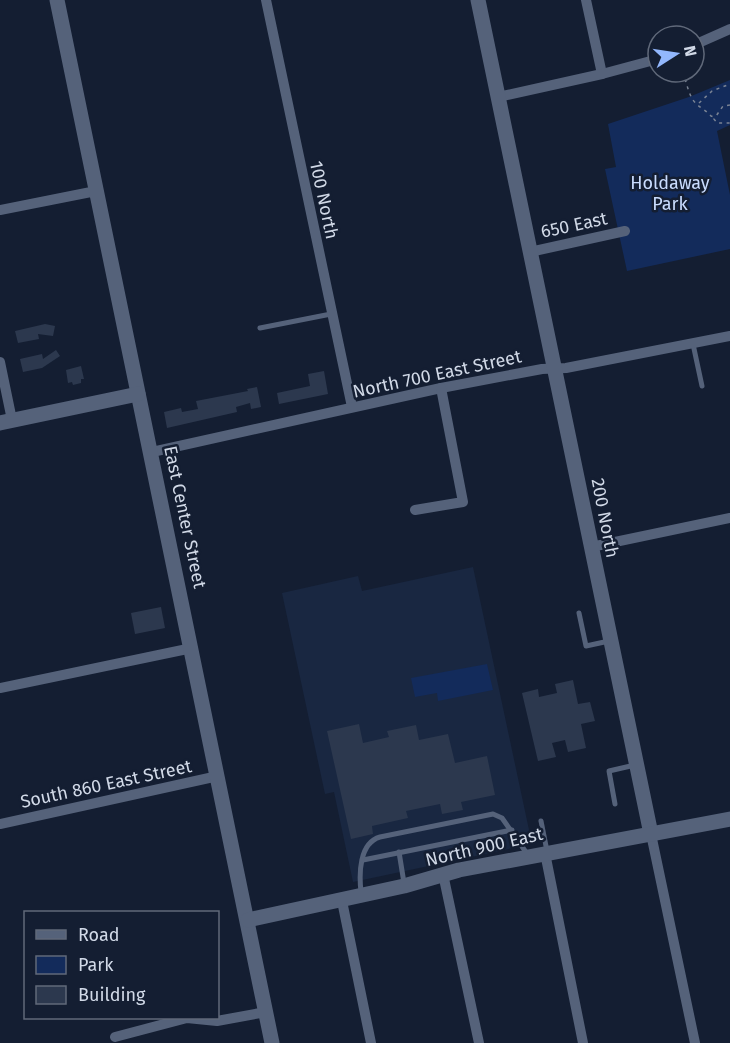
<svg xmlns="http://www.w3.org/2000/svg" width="730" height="1043" font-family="'Fira Sans',sans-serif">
<rect width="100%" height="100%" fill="#141e32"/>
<!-- built -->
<path fill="#192741" d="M473,567L532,844L353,882L334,792L325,794L282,593L358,576L362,591Z"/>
<!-- green -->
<g fill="#132b5b">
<path d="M730,80V125L717,131L730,195V249L627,271L605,169L616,167L608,124L689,97Z"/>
<path d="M487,664L493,690L438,701L437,693L415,697L411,678Z"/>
</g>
<!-- building -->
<g fill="#2c384e">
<path d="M45,324L55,326L53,336L38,334L39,339L18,343L15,331Z"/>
<path d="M56,350L60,356L42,368L23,372L20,359L42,354L43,359Z"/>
<path d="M81,366L84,379H81V383L73,385L72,382L68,383L66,370Z"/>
<path d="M324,371L328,394L279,404L277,393L310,386L308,374Z"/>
<path d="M257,387L261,407L251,409L250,403L236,407L237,412L167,428L164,412L181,408L182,412L198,409L196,401L248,391L247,389Z"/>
<path d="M161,607L165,628L135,634L131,613Z"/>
<path d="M573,680L578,704L590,702L595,721L581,724L586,748L568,752L565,740L552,743L556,757L538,761L522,693L538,689L539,697L557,693L555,684Z"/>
<path d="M359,724L363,743L389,737L387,731L416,725L419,740L448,734L455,763L487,756L495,795L461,802L463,810L442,814L440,804L406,811L408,818L372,826L373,834L351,839L327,731Z"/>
</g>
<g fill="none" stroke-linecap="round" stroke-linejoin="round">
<!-- path -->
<g stroke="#7a8394" stroke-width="1.5" stroke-dasharray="3 4.5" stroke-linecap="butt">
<path d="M683,72C686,81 688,92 693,100C698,107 706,110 711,116L714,117"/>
<path d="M699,103L712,91L730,84"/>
<path d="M730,105L723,106L714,119L717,123H730"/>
</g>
<!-- lane -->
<g stroke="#55627a" stroke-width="5">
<path d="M260,328L331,314"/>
<path d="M693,344L702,386"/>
<path d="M579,613L586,646L609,641"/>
<path d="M615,804L609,771L635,765"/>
<path d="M541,821L547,851"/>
<path d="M399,852L404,883"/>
<path d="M363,860L512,830"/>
<path d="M361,892C359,874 359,843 380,837L493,814L502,818L528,855"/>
</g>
<!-- street -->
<g stroke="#55627a" stroke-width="10">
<path d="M266,0L352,407"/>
<path d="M586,0L602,74"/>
<path d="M694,45L730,29"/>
<path d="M498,97L602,74L658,59"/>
<path d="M0,210L96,191"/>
<path d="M530,252L625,231"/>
<path d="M0,362L12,420"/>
<path d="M152,452L441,388L542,369L566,368L730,336"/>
<path d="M415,510L463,502L441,388"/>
<path d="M591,547L730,518"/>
<path d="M0,688L192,648"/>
<path d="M0,824L218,776"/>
<path d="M651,834L695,1043"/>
<path d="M545,853L583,1043"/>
<path d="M443,874L479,1043"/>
<path d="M342,901L371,1043"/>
<path d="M115,1037L187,1018L217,1021L266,1012"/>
</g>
<!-- secondary -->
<g stroke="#55627a" stroke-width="15">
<path d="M57,0L272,1043"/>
<path d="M478,0L651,834"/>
<path d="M0,423L138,394"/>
<path d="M248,920L404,886L459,870L730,819"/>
</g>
</g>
<g text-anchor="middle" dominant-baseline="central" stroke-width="5" stroke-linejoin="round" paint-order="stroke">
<!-- park labels -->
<g font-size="18" fill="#c9dcfe" stroke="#141e32">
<text x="670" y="183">Holdaway<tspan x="670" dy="21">Park</tspan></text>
</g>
<!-- street labels -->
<g font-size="18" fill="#d1d9e7" stroke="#141e32">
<text transform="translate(324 200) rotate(78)">100 North</text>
<text transform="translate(574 225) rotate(-12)">650 East</text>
<text transform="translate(437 374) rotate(-12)">North 700 East Street</text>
<text transform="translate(185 517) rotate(78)">East Center Street</text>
<text transform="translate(605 518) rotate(79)">200 North</text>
<text transform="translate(106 784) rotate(-12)">South 860 East Street</text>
<text transform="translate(484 847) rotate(-13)">North 900 East</text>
</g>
</g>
<!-- legend -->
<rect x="24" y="911" width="195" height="108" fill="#141e32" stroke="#60697a" stroke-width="1.5"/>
<rect x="36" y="930" width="30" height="9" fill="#55627a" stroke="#60697a" stroke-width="1.5"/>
<text x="78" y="941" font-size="18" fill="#d1d9e7">Road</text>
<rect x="36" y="956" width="30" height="18" fill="#132b5b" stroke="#60697a" stroke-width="1.5"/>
<text x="78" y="971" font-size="18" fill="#d1d9e7">Park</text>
<rect x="36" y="986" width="30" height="18" fill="#2c384e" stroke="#60697a" stroke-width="1.5"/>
<text x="78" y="1001" font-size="18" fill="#d1d9e7">Building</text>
<!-- north arrow -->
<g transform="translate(676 54) rotate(78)"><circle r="28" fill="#141e32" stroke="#60697a" stroke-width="1.5"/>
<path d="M0-4.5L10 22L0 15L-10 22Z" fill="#92b7fd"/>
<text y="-9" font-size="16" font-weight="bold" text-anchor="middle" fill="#d1d9e7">N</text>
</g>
</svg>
